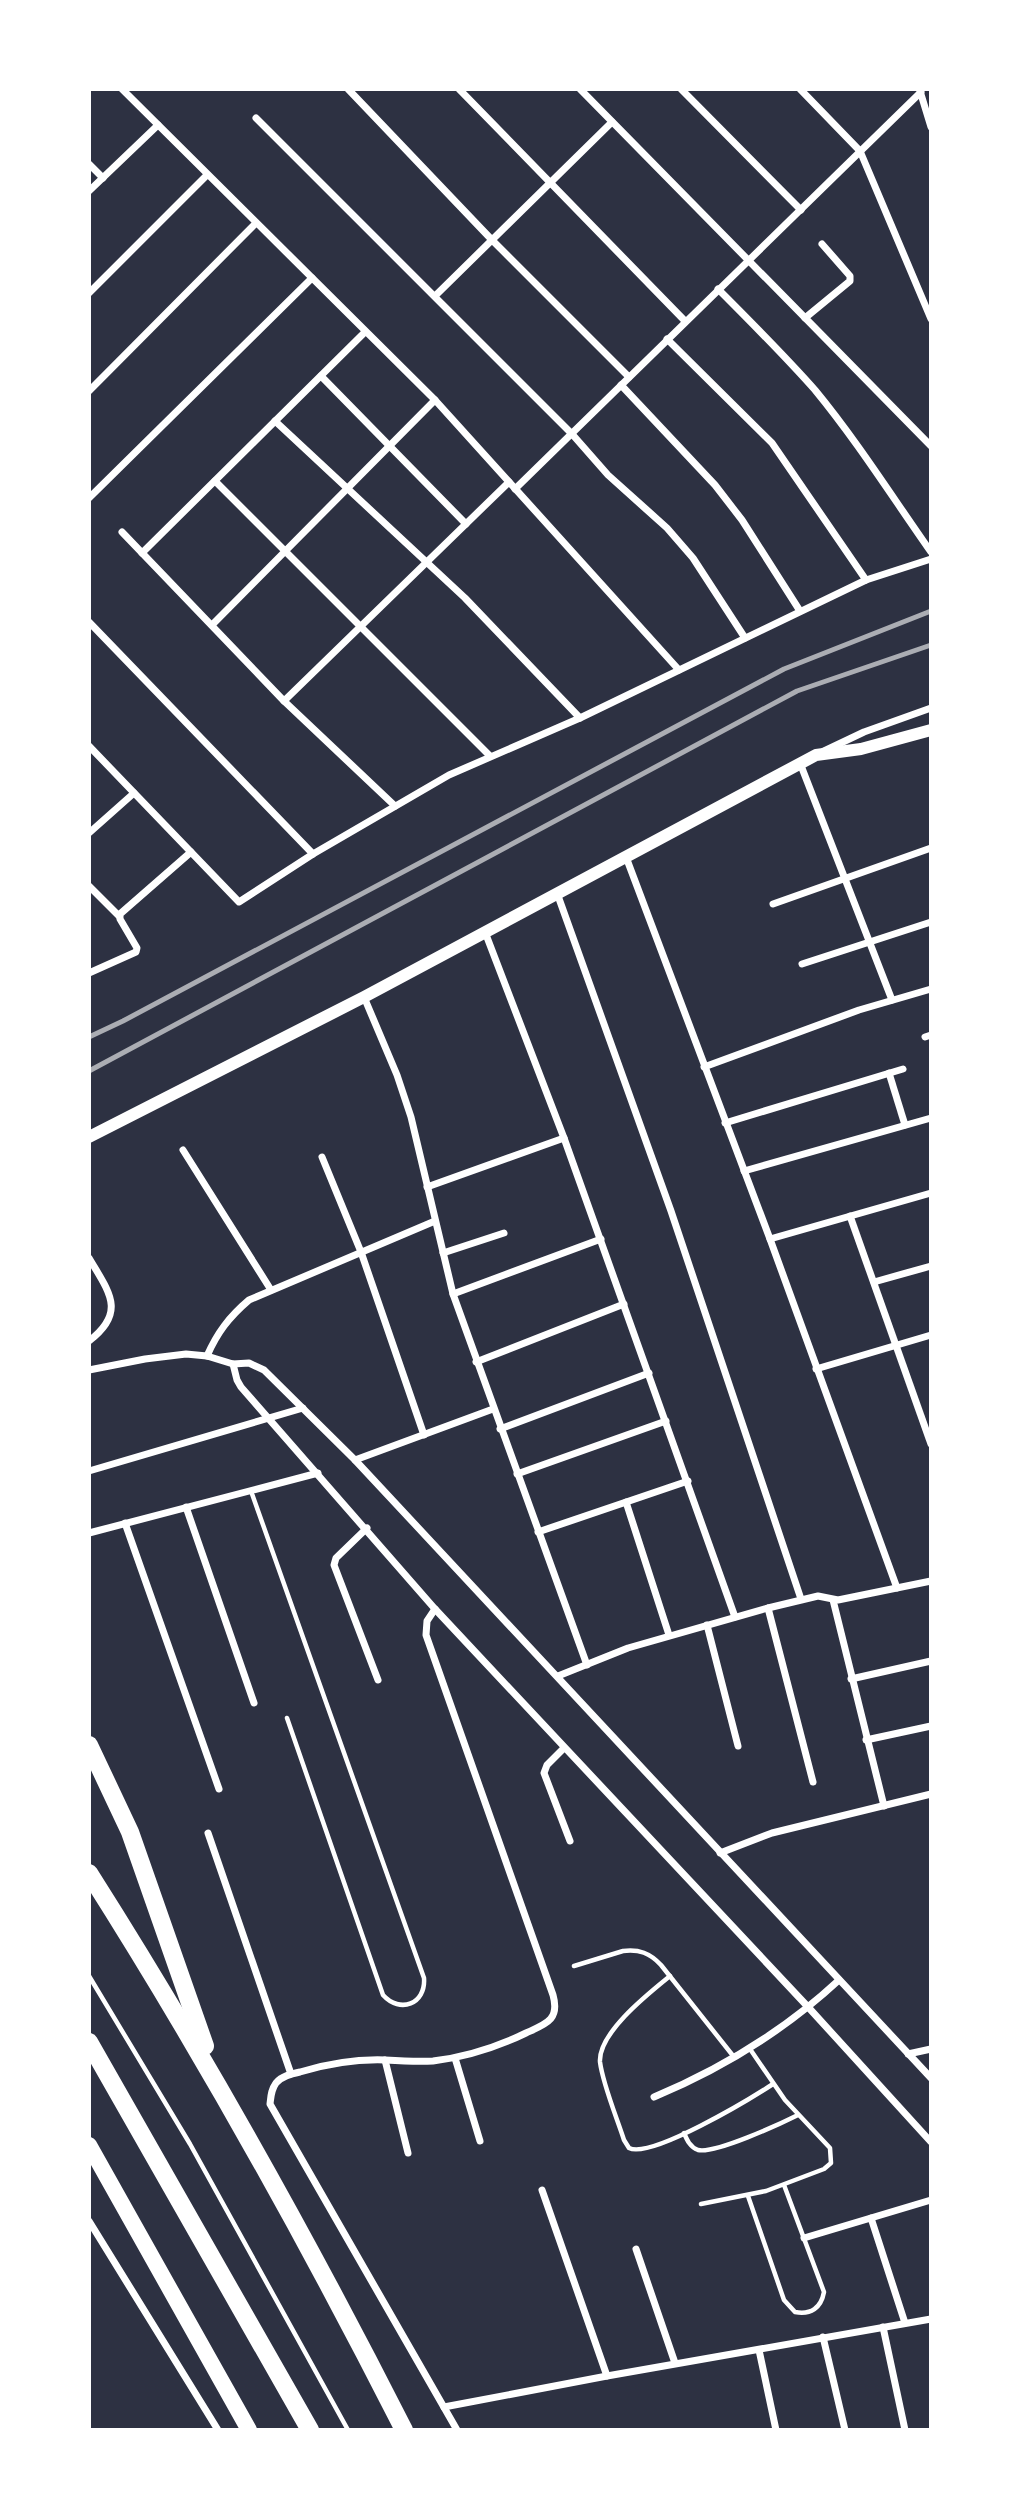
<svg xmlns="http://www.w3.org/2000/svg" width="1020" height="2519" font-family="Barlow,sans-serif">
<rect width="100%" height="100%" fill="#2d3142"/>
<g fill="none" stroke-linecap="round" stroke-linejoin="round">
<!-- service -->
<g stroke="#fff" stroke-width="4.5">
<path d="M251,1491L424,1978C426,2004 400,2014 383,1995L287,1718"/>
<path d="M574,1966L623,1951C639,1949 650,1953 661,1965L734,2057"/>
<path d="M89,1976L190,2144L348,2430"/>
<path d="M670,1976C649,1993 598,2033 600,2062C603,2085 617,2118 624,2140L629,2148C651,2159 750,2099 773,2084"/>
<path d="M684,2133C687,2140 690,2147 698,2150C715,2154 780,2124 798,2115"/>
<path d="M748,2196L784,2300L795,2312C811,2315 821,2308 824,2292L784,2185"/>
<path d="M701,2204L766,2191L824,2169L831,2163L830,2148L785,2100L750,2049"/>
</g>
<!-- minor -->
<g stroke="#fff" stroke-width="7">
<path d="M122,89L435,400L679,670"/>
<path d="M348,89L492,240L629,377"/>
<path d="M459,89L685,321"/>
<path d="M580,89L931,446"/>
<path d="M681,89L801,210"/>
<path d="M800,89L860,151L931,319"/>
<path d="M920,91L931,127"/>
<path d="M256,118L572,434L608,475L667,528L693,558L745,638"/>
<path d="M89,164L103,178"/>
<path d="M89,191L158,125"/>
<path d="M718,289C751,322 784,355 815,390C857,441 893,498 931,552"/>
<path d="M89,293L207,175"/>
<path d="M435,296L612,122"/>
<path d="M805,318L850,281V276L822,244"/>
<path d="M667,339L772,443L866,580"/>
<path d="M321,376L466,524"/>
<path d="M621,385L715,485L742,520L800,611"/>
<path d="M89,391L256,223"/>
<path d="M275,421L465,598L580,718"/>
<path d="M215,481L490,756"/>
<path d="M515,489L921,92"/>
<path d="M89,498L312,278"/>
<path d="M122,532L284,701L395,806"/>
<path d="M142,553L365,332"/>
<path d="M89,622L313,854"/>
<path d="M212,625L435,400"/>
<path d="M284,701L509,482"/>
<path d="M89,746L239,902L313,854L449,775L580,718L866,580L931,559"/>
<path d="M824,751L864,732L931,708"/>
<path d="M800,763L892,1000"/>
<path d="M89,833L134,793"/>
<path d="M626,857L770,1239L897,1588"/>
<path d="M89,886L119,916"/>
<path d="M557,893L671,1211L801,1599"/>
<path d="M773,904L931,848"/>
<path d="M485,932L564,1138L735,1617"/>
<path d="M802,964L931,922"/>
<path d="M89,973L136,952L137,948L120,919V914L191,852"/>
<path d="M364,997L397,1075L411,1117L453,1294L587,1665"/>
<path d="M925,1037L931,1035"/>
<path d="M704,1067L859,1010L931,989"/>
<path d="M889,1073L905,1125"/>
<path d="M725,1123L903,1069"/>
<path d="M183,1150L271,1290"/>
<path d="M322,1157L361,1252L424,1435"/>
<path d="M744,1171L931,1118"/>
<path d="M427,1187L564,1138"/>
<path d="M850,1216L931,1444"/>
<path d="M770,1239L931,1193"/>
<path d="M443,1253L504,1233"/>
<path d="M89,1258C109,1292 127,1312 89,1341"/>
<path d="M874,1282L931,1266"/>
<path d="M453,1294L601,1239"/>
<path d="M207,1356C217,1333 229,1317 249,1300L435,1221"/>
<path d="M476,1362L624,1304"/>
<path d="M233,1364L237,1380L241,1387L435,1609L809,2008L931,2142"/>
<path d="M816,1369L931,1335"/>
<path d="M89,1370L145,1359L186,1354L207,1356L233,1364L249,1363L264,1370L355,1460L931,2078"/>
<path d="M500,1429L649,1373"/>
<path d="M355,1460L493,1409"/>
<path d="M89,1471L303,1408"/>
<path d="M517,1474L666,1421"/>
<path d="M626,1502L669,1635"/>
<path d="M186,1507L254,1703"/>
<path d="M125,1523L219,1789"/>
<path d="M367,1528L336,1558L334,1565L378,1680"/>
<path d="M538,1532L688,1481"/>
<path d="M89,1533L318,1473"/>
<path d="M833,1600L884,1806"/>
<path d="M768,1608L813,1782"/>
<path d="M435,1609L427,1621L426,1635L553,1995C560,2020 546,2024 526,2033C497,2047 466,2057 433,2061C417,2062 401,2061 385,2060C356,2059 327,2064 300,2072C291,2074 282,2076 276,2083C271,2090 271,2096 270,2104L457,2430"/>
<path d="M707,1625L738,1746"/>
<path d="M558,1676L628,1648L768,1608L818,1596L838,1600L931,1581"/>
<path d="M851,1679L931,1661"/>
<path d="M866,1740L931,1726"/>
<path d="M564,1748L547,1765L544,1773L570,1841"/>
<path d="M208,1833L291,2074"/>
<path d="M720,1853L772,1833L931,1794"/>
<path d="M908,2054L931,2049"/>
<path d="M455,2058L480,2141"/>
<path d="M385,2060L408,2153"/>
<path d="M654,2097C723,2068 784,2031 839,1980"/>
<path d="M542,2190L607,2376"/>
<path d="M871,2218L905,2323"/>
<path d="M89,2221L218,2430"/>
<path d="M804,2238L931,2200"/>
<path d="M636,2249L675,2363"/>
<path d="M883,2327L905,2430"/>
<path d="M823,2337L845,2430"/>
<path d="M759,2350L776,2430"/>
<path d="M444,2407L607,2376L931,2319"/>
</g>
<!-- secondary -->
<path stroke="#fff" stroke-width="12" d="M89,1137L364,997L816,755L861,749L931,730"/>
<!-- trunk -->
<path stroke="#fff" stroke-width="16" d="M89,2145L249,2430"/>
<!-- motorway -->
<g stroke="#fff" stroke-width="18">
<path d="M89,1745L130,1832L205,2046"/>
<path d="M89,1873C204,2054 307,2239 404,2430"/>
<path d="M89,2042L310,2430"/>
</g>
<!-- rail -->
<g stroke="#abadb3" stroke-width="5">
<path d="M89,1037L123,1021L784,669L931,611"/>
<path d="M89,1071L797,691L931,645"/>
</g>
</g>
<!-- border -->
<rect width="1020" height="2519" fill="none" stroke="#ffffff" stroke-width="182"/>
</svg>
